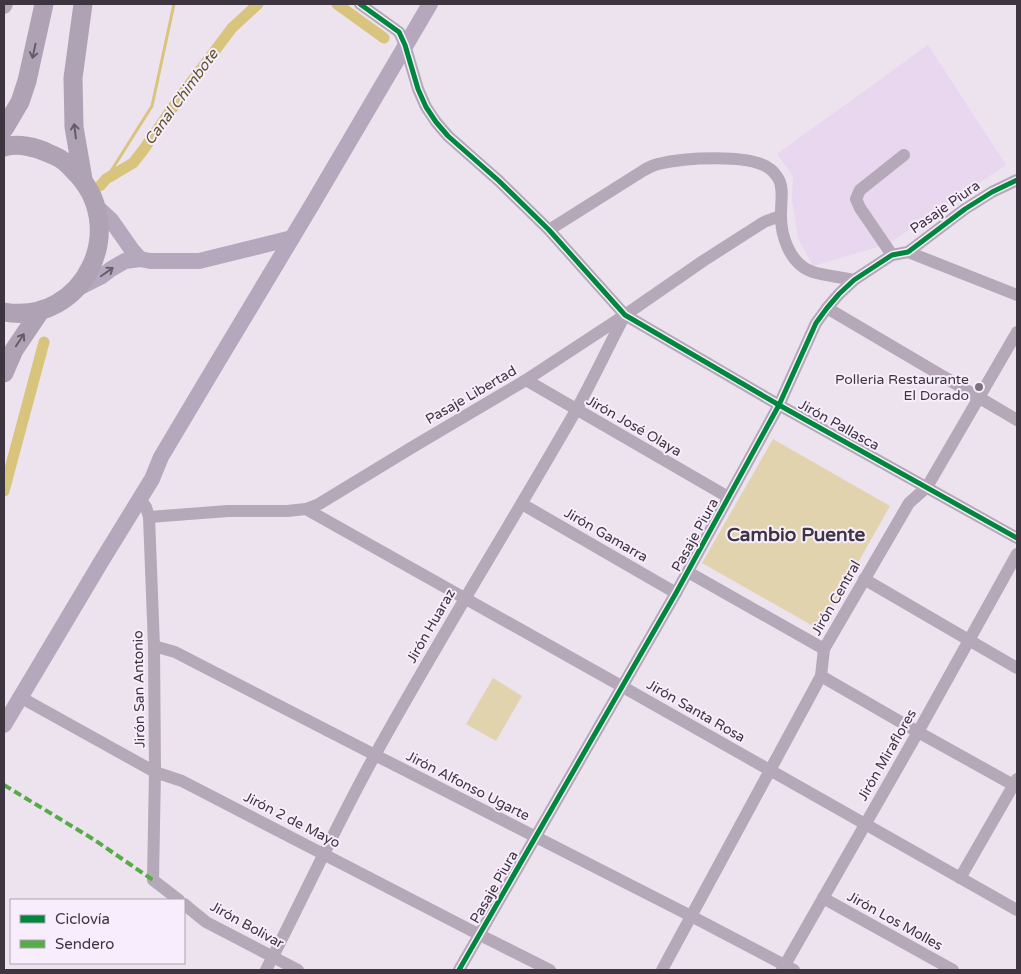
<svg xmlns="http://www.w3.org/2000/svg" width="1021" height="974" font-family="'Varela Round',sans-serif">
<rect width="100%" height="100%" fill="#ece3ef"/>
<!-- built -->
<path fill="#e8d7ee" d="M928,45L1006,165L888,244L813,266L798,238L792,200L793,176L777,154Z"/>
<!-- green -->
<g fill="#e2d3af">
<path d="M773,439L890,506L820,630L702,563Z"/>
<path d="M493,678L522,696L496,741L466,724Z"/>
</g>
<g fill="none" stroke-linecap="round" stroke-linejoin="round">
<!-- stream -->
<path stroke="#d8c47c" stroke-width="3" d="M106,179L152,106L174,4"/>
<!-- canal -->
<g stroke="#d8c47c" stroke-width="11">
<path d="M337,4L384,38"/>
<path d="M100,186L106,179L133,163L144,149L180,97L232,28L258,4"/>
<path d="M4,491L44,342"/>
</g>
<!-- minor -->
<g stroke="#b5a8b8" stroke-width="12">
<path d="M360,4L399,32L405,45L418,89L426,107L436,122L448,136L499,181L549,230L625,315L779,405L1017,538"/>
<path d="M549,230L641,172C646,169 652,165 658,164C682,158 751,153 770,169C773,171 776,175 778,178C784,187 781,201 781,212C780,234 789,264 813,272C826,276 841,277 854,280"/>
<path d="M908,252L1017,295"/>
<path d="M892,255L860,208L856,199L860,190L904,155"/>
<path d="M827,308L1017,420"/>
<path d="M526,380L728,497"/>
<path d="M140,499L146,507L149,517L154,646L155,772L153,880L179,900"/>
<path d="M522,504L676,593"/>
<path d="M306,509L623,687L1017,910"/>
<path d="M149,517L228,511H287L306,509L319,504L416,445L526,380L625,315L703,261L764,222L780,216"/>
<path d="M688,572L824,649"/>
<path d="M864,579L1017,668"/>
<path d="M154,646L175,652L375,755L691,916L794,970"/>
<path d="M821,676L918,732L1017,787"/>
<path d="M20,697L155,772L182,781L480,935L550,970"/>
<path d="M960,878L1017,779"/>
<path d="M823,898L953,970"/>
<path d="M184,904L206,922L298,970"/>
<path d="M266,970C303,899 336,825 375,755C439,639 509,527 575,412C593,380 608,347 625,315"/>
<path d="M459,970L676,593L779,405L816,323L827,308L839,294L854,280L892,255L908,252L965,209L992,192L1017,180"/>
<path d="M662,970L821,676L824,649L909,503L927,487L1017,332"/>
<path d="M782,970L918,732L1017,554"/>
</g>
<!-- major -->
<g stroke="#b6a8bc" stroke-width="16">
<path d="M4,6L5,4"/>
<path d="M96,206L111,220L132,250L140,259"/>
<path d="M76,289L102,276L111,269L125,261L140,259L150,261H199L292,238"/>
<path d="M4,725L101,562L152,479L161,457L217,363L313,203L430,4"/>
</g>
<!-- highway -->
<g stroke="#b0a2b5" stroke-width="19">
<path d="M4,129L20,102L27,81L44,4"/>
<path d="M4,147C18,143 36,147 48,153C53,155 58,157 62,160C66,162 70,167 73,170C132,226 84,326 4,312"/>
<path d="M83,179L74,127L73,78L83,4"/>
<path d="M4,373L14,350L41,310"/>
</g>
<!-- quiet -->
<path stroke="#55ac46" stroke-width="4" stroke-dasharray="8 4" stroke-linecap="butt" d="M4,785L93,839L153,880"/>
<!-- cycleway casing -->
<g stroke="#f8edfc" stroke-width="8">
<g id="cycleway">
<path d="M360,4L399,32L405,45L418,89L426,107L436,122L448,136L499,181L549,230L625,315L779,405L1017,538"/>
<path d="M459,970L676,593L779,405L816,323L827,308L839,294L854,280L892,255L908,252L965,209L992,192L1017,180"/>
</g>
</g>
<!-- cycleway -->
<use href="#cycleway" stroke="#00873e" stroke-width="5"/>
</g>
<!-- one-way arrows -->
<defs><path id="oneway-shaft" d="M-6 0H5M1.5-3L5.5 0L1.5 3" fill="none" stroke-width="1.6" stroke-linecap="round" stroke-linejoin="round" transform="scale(1.25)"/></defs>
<g stroke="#655c69">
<use href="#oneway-shaft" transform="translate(34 51) rotate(102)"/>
<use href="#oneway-shaft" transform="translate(75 131) rotate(-97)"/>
<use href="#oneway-shaft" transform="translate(20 340) rotate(-57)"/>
</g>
<use stroke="#675e6b" href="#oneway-shaft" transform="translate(107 272) rotate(-35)"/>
<!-- markers -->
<circle fill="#7a737d" stroke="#f8edfc" stroke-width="2" cx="979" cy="387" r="5"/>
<g text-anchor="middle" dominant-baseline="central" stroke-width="4" stroke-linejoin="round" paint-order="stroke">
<!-- street labels -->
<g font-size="14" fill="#3d3640" stroke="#f8edfc">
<text transform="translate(945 207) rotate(-35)">Pasaje Piura</text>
<text transform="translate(471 395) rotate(-30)">Pasaje Libertad</text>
<text transform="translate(839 425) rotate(29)">Jirón Pallasca</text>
<text transform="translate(634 426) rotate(30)">Jirón José Olaya</text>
<text transform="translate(606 535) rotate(30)">Jirón Gamarra</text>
<text transform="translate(695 535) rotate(-61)">Pasaje Piura</text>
<text transform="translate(836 598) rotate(-60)">Jirón Central</text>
<text transform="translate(431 626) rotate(-60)">Jirón Huaraz</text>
<text transform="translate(139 689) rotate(-91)">Jirón San Antonio</text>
<text transform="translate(696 711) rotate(30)">Jirón Santa Rosa</text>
<text transform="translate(887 755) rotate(-60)">Jirón Miraflores</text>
<text transform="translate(468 786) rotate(27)">Jirón Alfonso Ugarte</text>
<text transform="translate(292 820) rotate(27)">Jirón 2 de Mayo</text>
<text transform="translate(494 887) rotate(-60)">Pasaje Piura</text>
<text transform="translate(895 921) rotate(29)">Jirón Los Molles</text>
<text transform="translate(247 925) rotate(29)">Jirón Bolivar</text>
</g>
<!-- poi labels -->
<g font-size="14" fill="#3d3640" stroke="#f8edfc" text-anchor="end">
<text x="969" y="379">Polleria Restaurante<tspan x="969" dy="16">El Dorado</tspan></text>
</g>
<!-- water labels -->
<g font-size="15" font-style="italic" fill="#5f5429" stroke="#f8edfc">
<text transform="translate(181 97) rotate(-54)">Canal Chimbote</text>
</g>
<!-- district labels -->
<g font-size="19" font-weight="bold" fill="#3d3640" stroke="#f8edfc">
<text x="796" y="535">Cambio Puente</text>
</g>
</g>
<!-- border -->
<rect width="1021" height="974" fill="none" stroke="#3d3640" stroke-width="10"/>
<!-- legend -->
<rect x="10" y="899" width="175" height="65" fill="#f8edfc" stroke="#ada4b1"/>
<rect x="20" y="915" width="25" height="8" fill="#00873e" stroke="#ada4b1"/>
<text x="55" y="924" font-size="15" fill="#3d3640">Ciclovía</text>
<rect x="20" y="940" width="25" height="8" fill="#55ac46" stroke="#ada4b1"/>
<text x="55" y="949" font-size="15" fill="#3d3640">Sendero</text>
</svg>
